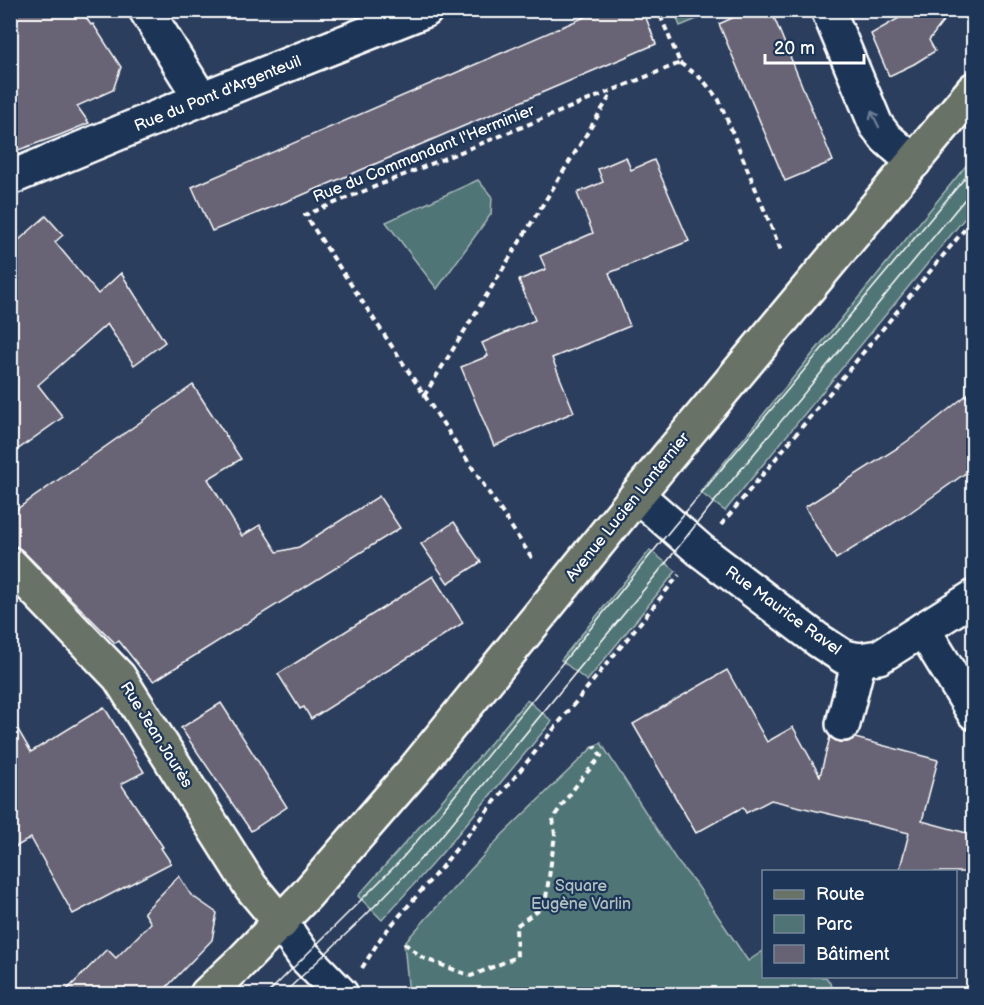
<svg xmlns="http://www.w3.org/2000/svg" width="984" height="1005" font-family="'Balsamiq Sans',sans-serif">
<rect width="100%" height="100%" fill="#2c3e5d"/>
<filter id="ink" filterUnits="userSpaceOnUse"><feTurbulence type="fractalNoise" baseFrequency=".0167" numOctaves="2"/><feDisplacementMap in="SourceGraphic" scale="12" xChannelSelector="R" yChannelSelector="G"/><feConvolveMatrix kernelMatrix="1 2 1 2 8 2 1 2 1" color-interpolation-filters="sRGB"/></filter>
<g filter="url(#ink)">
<!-- green -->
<g fill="#507476" stroke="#a8baba" stroke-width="1.5">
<path d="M674,11H716L680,26Z"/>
<path d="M973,157V208L725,511L700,492Z"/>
<path d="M478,180L492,197L491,214L437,289L386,222Z"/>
<path d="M650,550L676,571L587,681L561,660Z"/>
<path d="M527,700L552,721L442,853L382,920L358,896L428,817Z"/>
<path d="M601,743L677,861L697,885L748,961L763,951L764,976L826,977L837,994H409L404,943L503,834L594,746Z"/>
</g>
<!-- building -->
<g fill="#676374" stroke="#fff" stroke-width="1.5">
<path d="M10,10H81L91,25L93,24L121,67L113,90L77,106L89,123L60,135L10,153Z"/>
<path d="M601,10H643L656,44L300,196L212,231L192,187Z"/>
<path d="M750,10H771L833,161L785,181L719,24Z"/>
<path d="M913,10H952L929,40L935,51L914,64L889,76L871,34Z"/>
<path d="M626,157L631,170L654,160L689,241L609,273L630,326L552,358L574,412L494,446L461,367L488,356L482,343L535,320L519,280L546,269L540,256L593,233L577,193L603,182L598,169Z"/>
<path d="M46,216L63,235L55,242L98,294L121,273L165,342L134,365L107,324L38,385L63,417L10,455V248Z"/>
<path d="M193,385L241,459L208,479L242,536L260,525L277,552L299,547L379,496L400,528L154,681L142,670L119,641L115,643L23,551L10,542V514Z"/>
<path d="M974,389V467L908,514L836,559L805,507L899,447L923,430Z"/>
<path d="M454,522L481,562L448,583L421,544Z"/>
<path d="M433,576L463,623L311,719L304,707L300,709L278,674Z"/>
<path d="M727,670L767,742L793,727L820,776L830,737L839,742H848L855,738L938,760L922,821L974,835V872H899L909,833L771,800L746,813L743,807L696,833L633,724Z"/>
<path d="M221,703L287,807L251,831L181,728Z"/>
<path d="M104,707L144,772L121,784L163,847L161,848L171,863L73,914L31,838L10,850V716L31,752Z"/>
<path d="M179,876L191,895L217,913L212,940L160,994H63L107,949L116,958L151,923L144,912Z"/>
</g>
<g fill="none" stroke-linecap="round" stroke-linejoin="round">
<!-- minor casing -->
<g stroke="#fff" stroke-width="38">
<g id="minor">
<path d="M146,10L201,99"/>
<path d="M828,10L876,125L886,138L914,162"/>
<path d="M10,178L201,99L426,10"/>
<path d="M637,495L700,550L818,640L844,657L859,660L879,657L974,597"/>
<path d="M923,629L974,713"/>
<path d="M843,724L859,660"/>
<path d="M281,923L305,957L341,994"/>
</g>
</g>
<!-- major casing -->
<g stroke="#fff" stroke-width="38">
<g id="major">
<path d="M10,564L119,677L251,887L281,923"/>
<path d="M207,994L243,960L306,895L415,769L667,458L974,89"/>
</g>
</g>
<!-- path -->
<g stroke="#fff" stroke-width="4" stroke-dasharray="6 4.5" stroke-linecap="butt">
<path d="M680,63L703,80L719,100L782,253"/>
<path d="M424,396L612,93"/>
<path d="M721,525L974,218"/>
<path d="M532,558L305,215L680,63L658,10"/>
<path d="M404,943L423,958L471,976L517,957L516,926L545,905L555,835L553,818L578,783L601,756L594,746"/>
<path d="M362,968L382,936L440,869L679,575"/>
</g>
<!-- minor -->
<use href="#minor" stroke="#1d3557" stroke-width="33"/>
<!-- major -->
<use href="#major" stroke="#697266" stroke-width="33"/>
<!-- tram -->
<g stroke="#fff" stroke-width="1.5">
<path d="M267,994L398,863L434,821L673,527L974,167"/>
<path d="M283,994L364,917L434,845L669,559L705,513L974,188"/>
</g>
</g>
<!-- one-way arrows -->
<defs><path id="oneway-shaft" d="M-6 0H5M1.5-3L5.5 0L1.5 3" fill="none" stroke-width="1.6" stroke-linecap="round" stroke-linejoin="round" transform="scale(1.5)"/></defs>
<use stroke="#6c7c92" href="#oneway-shaft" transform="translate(875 119) rotate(-116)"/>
</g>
<g text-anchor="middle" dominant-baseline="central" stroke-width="4.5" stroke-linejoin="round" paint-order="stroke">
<!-- street labels -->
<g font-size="16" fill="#fff" stroke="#1d3557">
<text transform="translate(218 94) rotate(-22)">Rue du Pont d'Argenteuil</text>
<text transform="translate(424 154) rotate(-22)">Rue du Commandant l'Herminier</text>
<text transform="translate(628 507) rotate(-51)">Avenue Lucien Lanternier</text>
<text transform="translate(783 611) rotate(36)">Rue Maurice Ravel</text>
<text transform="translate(156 735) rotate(58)">Rue Jean Jaurès</text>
</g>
<!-- park labels -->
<g font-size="16" fill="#b0c0c1" stroke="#1d3557">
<text x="581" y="886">Square<tspan x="581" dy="18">Eugène Varlin</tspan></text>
</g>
</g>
<!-- margin -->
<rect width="984" height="1005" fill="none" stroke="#1d3557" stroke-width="36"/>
<rect x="18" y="18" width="948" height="969" fill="none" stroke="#fff" stroke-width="2" filter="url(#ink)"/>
<!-- legend -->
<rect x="762" y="870" width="195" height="108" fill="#1d3557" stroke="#77869a" stroke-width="1.5"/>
<rect x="774" y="890" width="30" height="9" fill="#697266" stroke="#77869a" stroke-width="1.5"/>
<text x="816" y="900" font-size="18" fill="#ffffff">Route</text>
<rect x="774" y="915" width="30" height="18" fill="#507476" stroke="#77869a" stroke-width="1.5"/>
<text x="816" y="930" font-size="18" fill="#ffffff">Parc</text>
<rect x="774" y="945" width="30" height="18" fill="#676374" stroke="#77869a" stroke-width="1.5"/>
<text x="816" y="960" font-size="18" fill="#ffffff">Bâtiment</text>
<!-- scale -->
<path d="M765 54v9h99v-9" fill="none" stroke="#ffffff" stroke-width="3"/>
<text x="774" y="54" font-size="18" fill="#ffffff" stroke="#1d3557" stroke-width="4.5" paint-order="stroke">20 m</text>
</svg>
